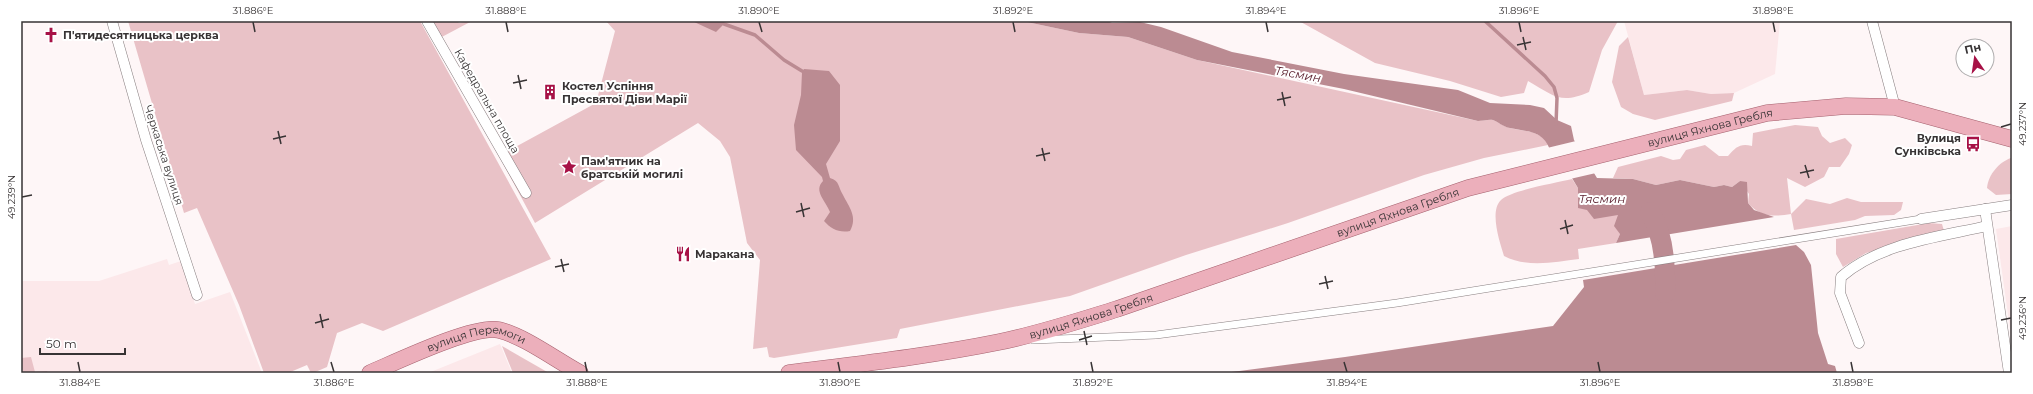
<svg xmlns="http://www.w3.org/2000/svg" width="2033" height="394" font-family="Montserrat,sans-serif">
<rect width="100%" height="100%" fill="#fef6f7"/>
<!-- built -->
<g fill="#fce8ea">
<path d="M1624,21H1780L1775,74L1734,93L1711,94L1687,90L1644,95Z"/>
<path d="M2012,226V343L1996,229Z"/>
<path d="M167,259L169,265L181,261L195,304L230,292L262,373H26L21,361V281H99Z"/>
<path d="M500,344L512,373H428Z"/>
</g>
<!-- green -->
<g fill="#e9c2c7">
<path d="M128,21H420L551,259L383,331L362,323L337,333L327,367L313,373H311L307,365L288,373H264L239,305L197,208L184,213Z"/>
<path d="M427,21H457L459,23L472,21L438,39Z"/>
<path d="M606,21H1022L1079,33L1128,37L1197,60L1478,121C1482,121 1489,119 1493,120C1499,122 1504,127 1510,128C1522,131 1544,131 1548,145L1484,158L1424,175L1288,223L1186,255L1070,296L900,329L897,338L774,358L769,357L767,347L753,349L760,260L747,243L730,157L720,141L698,123L535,223L499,156L596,103L615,31Z"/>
<path d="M1299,21H1618L1602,50L1589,92C1560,105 1553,95 1528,81L1524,93L1501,97L1450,81L1375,63Z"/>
<path d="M1628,37L1644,95L1687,90L1711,94L1734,93L1732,101L1655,120L1633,114L1621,107L1612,82L1619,46Z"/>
<path d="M1795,125L1818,127L1822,136L1830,143L1845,138L1852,145L1849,154L1840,167H1829L1824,177L1805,187L1787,178L1791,214L1806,199L1830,204L1847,198L1861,202H1903L1901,210L1894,215L1865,216L1855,220L1794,230L1791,214C1774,217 1760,217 1748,203L1749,194L1740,181L1732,187L1724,185L1714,187L1680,180L1656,185L1633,179L1613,178L1618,167L1661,156L1673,160L1680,159L1686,150L1705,145L1719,156H1728C1736,147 1740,143 1752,146L1753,133Z"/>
<path d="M2011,158L2012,194L1996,195L1987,188C1988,175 1999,162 2011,158Z"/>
<path d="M1572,179L1578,188L1579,199L1618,215L1620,234L1616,243L1578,249L1579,259C1555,262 1527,268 1504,256C1500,243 1489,211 1501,200C1512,190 1556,183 1572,179Z"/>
<path d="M1929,223L1942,224L1944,231L1866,253L1843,267L1836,254V239Z"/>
<path d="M502,346L549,373H513Z"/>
<path d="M31,357L35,372L47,371L48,373H24L21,367V358Z"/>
</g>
<!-- water -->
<g fill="#bb8b92">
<path d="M692,21H724V24L716,32Z"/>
<path d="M1022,21H1107L1112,23L1140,22L1161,27L1232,52L1344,74L1458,90L1490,103L1530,105L1544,108L1557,120L1571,126L1574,140L1597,178L1633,179L1656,185L1680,180L1714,187L1724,185L1732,187L1740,181L1747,182L1748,203L1754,210L1774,217L1616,243L1620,234L1614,226L1618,215L1594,219L1587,210L1578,208V188L1555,150H1550C1543,130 1527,132 1510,128C1503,127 1499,122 1493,120C1489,119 1482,121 1478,121L1344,89L1197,60L1128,37L1079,33Z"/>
<path d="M804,69L829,71L840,85V141L826,164L830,178C840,181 838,187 843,195C849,207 858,217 850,231C839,233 831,229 824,221L830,212C826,201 813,191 823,181L822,177L796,150L794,125L801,95L802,72Z"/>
<path d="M1796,245L1804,252L1811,265L1818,333L1828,364L1835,366L1837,373H1224L1345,357L1553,326L1584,287L1583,280Z"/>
</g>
<!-- pier -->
<path fill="#fef6f7" d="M1576,141L1596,173L1570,179L1554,152H1548L1547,148Z"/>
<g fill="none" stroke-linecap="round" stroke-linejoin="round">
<!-- stream -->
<g stroke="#bb8b92" stroke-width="3.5">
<path d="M1485,21L1545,76L1554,87L1557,98L1556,124"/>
<path d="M724,24L755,35L784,60L802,71"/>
</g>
<!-- river -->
<path stroke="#bb8b92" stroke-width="20" d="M1650,212C1664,235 1666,266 1665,293"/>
<!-- pedestrian casing -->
<g stroke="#887f80" stroke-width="8">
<path id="pedestrian" d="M1034,340L1156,335L1397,303L1921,219"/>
</g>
<!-- minor casing -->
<g stroke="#887f80" stroke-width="11">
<g id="minor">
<path d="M112,21L146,140L197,295"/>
<path d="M427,21L526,193"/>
<path d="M1872,21L1895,107"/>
<path d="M1985,209L2009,373"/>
<path d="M1921,219L2012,205"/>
<path d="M1859,343L1840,293L1841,277C1880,243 1939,237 1987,226"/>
</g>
</g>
<!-- primary casing -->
<g stroke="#a5616e" stroke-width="17">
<g id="primary">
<path id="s1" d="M370,373C396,362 475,324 499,330C524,336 556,360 580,373"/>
<path id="s2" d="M789,373C859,364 930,356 999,342C1039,334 1078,321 1117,309L1468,188L1767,113L1846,106L1895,107L2012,139"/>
</g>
</g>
<!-- pedestrian -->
<use href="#pedestrian" stroke="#fff" stroke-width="7"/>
<!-- minor -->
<use href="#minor" stroke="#fff" stroke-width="10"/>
<!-- primary -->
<use href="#primary" stroke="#ecafbb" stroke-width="16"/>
</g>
<!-- ticks -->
<path fill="none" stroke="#373334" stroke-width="1.5" d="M253,22L255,32M506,22L508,32M759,22L762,32M1013,22L1015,32M1266,22L1268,32M1519,22L1521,32M1773,22L1775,32M1523,37L1526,50M1517,45L1531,42M518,75L521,89M513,83L527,80M1282,92L1285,106M1277,100L1291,97M2001,127L2011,124M278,131L281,144M273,139L286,136M1042,148L1045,161M1036,156L1050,153M1805,165L1809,178M1800,173L1814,170M22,197L32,195M801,203L804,217M796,212L810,208M1565,220L1568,234M1560,229L1573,225M561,259L564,272M555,267L569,264M1325,276L1328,289M1319,284L1333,281M320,314L323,328M2001,320L2011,318M315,323L329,319M1084,331L1087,345M1079,340L1092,336M78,362L80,372M331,362L334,372M585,362L587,372M838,362L840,372M1091,362L1093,372M1344,362L1347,372M1598,362L1600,372M1851,362L1853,372"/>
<!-- icons -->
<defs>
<g id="church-bare" transform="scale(1.2)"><path d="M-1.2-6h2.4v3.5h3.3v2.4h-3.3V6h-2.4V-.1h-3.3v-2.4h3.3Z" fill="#a71146" stroke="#fff" stroke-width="2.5" paint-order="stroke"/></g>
<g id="building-bare" transform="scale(1.2)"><path d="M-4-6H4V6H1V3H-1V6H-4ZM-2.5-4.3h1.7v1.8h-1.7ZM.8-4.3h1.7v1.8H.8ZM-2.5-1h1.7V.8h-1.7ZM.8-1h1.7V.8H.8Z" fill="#a71146" stroke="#fff" stroke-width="2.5" paint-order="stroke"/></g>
<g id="bus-bare" transform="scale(1.2)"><path d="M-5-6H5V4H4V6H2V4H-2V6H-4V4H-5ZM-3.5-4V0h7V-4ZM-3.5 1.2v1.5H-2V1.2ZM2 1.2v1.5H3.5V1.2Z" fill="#a71146" stroke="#fff" stroke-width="2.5" paint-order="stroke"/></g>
<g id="sight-bare" transform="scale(1.2)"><path d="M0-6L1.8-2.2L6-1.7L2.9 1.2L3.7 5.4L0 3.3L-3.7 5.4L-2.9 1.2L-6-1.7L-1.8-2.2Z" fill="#a71146" stroke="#fff" stroke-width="2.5" paint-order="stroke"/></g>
<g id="restaurant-bare" transform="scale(1.2)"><path d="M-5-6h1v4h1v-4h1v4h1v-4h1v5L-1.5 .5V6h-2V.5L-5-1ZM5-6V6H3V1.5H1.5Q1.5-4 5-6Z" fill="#a71146" stroke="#fff" stroke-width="2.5" paint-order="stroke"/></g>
</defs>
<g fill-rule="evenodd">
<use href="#church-bare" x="51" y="35"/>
<use href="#building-bare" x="550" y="92"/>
<use href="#bus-bare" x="1973" y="144"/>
<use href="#sight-bare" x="569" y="167"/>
<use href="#restaurant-bare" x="683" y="254"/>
</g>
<g text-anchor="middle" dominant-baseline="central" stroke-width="4" stroke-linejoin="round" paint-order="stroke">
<!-- poi labels -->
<g font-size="11" font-weight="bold" fill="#373334" stroke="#fff" text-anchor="start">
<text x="63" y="35">П'ятидесятницька церква</text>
<text x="562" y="86">Костел Успіння<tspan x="562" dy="13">Пресвятої Діви Марії</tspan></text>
<text x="1961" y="138" text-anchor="end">Вулиця<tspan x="1961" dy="13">Сунківська</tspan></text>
<text x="581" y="161">Пам'ятник на<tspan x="581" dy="13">братській могилі</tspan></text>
<text x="695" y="254">Маракана</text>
</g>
<!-- street labels -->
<g font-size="11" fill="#373334" stroke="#fff">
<text transform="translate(487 101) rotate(60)">Кафедральна площа</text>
<text stroke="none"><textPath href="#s2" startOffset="956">вулиця Яхнова Гребля</textPath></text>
<text transform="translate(164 155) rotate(72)">Черкаська вулиця</text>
<text stroke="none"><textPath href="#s2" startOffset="632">вулиця Яхнова Гребля</textPath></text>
<text stroke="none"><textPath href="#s2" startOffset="308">вулиця Яхнова Гребля</textPath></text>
<text stroke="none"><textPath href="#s1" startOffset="114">вулиця Перемоги</textPath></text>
</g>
<!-- water labels -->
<g font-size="12" font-style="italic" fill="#571b29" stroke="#fff">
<text transform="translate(1298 74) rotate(10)">Тясмин</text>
<text x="1602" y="198">Тясмин</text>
</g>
</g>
<!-- border -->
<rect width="2033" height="394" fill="none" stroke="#ffffff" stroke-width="44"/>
<!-- north arrow -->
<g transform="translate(1975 58) rotate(347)"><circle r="19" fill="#ffffff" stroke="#afadae"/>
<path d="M0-3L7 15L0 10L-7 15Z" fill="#a71146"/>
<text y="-6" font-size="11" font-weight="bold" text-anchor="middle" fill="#373334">Пн</text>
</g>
<!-- scale -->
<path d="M40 348v6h85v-6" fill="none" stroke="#373334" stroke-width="2"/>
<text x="46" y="348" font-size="12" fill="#373334" stroke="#ffffff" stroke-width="3" paint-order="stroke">50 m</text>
<rect x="22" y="22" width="1989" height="350" fill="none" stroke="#373334" stroke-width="1.5"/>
<g font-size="10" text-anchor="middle" fill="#373334">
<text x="253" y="14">31.886°E</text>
<text x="506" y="14">31.888°E</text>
<text x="759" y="14">31.890°E</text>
<text x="1013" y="14">31.892°E</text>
<text x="1266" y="14">31.894°E</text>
<text x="1519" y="14">31.896°E</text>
<text x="1773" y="14">31.898°E</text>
<text transform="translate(2022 124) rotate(-90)" y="4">49.237°N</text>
<text transform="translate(11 197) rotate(-90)" y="4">49.239°N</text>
<text transform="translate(2022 318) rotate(-90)" y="4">49.236°N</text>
<text x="80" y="386">31.884°E</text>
<text x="334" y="386">31.886°E</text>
<text x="587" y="386">31.888°E</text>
<text x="840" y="386">31.890°E</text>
<text x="1093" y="386">31.892°E</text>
<text x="1347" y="386">31.894°E</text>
<text x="1600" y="386">31.896°E</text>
<text x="1853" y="386">31.898°E</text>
</g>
</svg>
